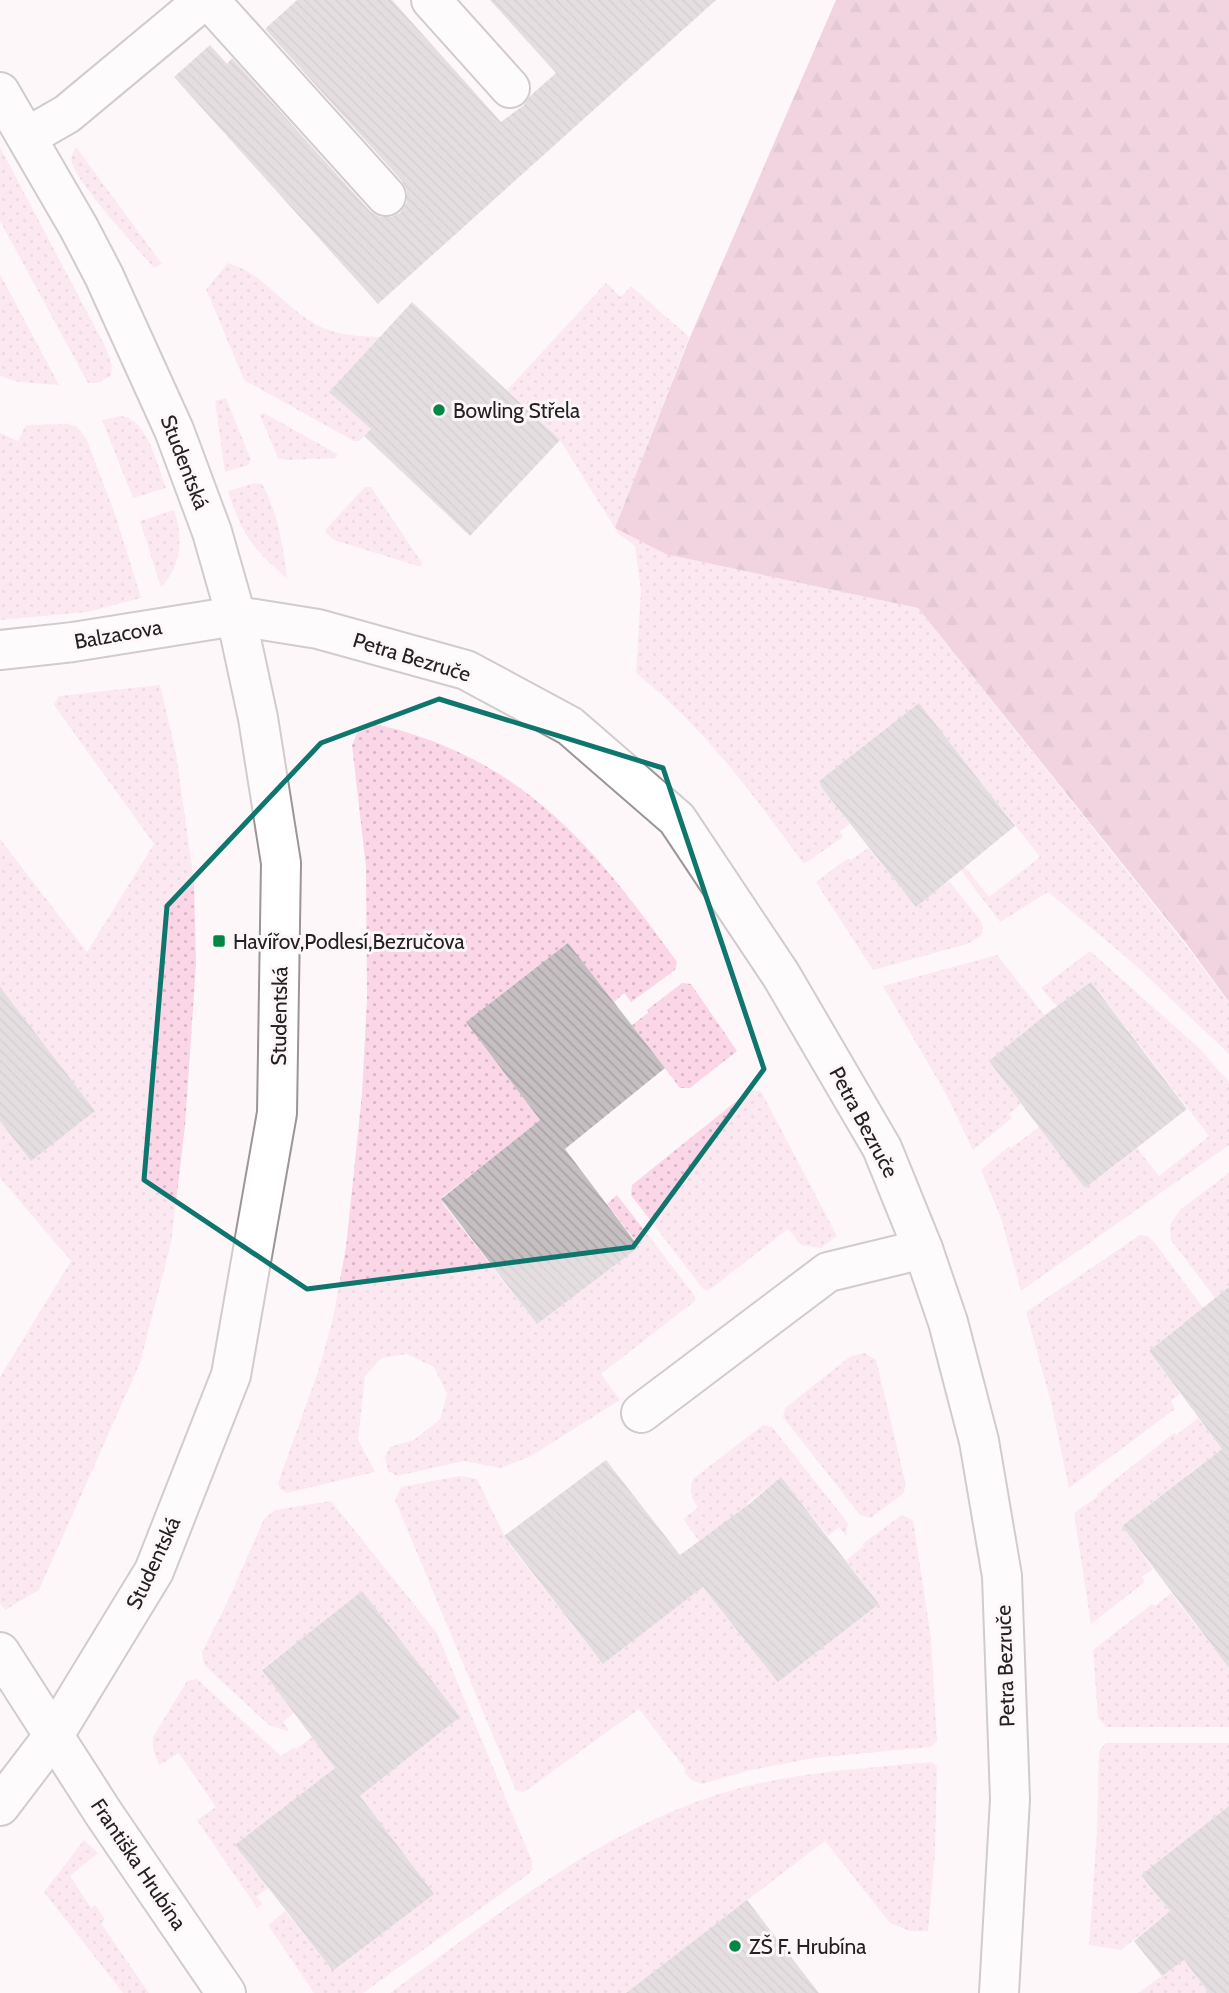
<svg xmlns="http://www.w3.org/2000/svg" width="1229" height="1993" font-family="Cabin,sans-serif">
<defs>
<pattern id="grass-dots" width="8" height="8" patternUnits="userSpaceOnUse" patternTransform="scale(1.75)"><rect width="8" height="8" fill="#fad6e6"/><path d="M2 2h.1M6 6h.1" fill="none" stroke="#d6b7c5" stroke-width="1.8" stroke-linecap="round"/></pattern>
<pattern id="forest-firs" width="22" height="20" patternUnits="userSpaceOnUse" patternTransform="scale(1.75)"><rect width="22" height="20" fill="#e4a8c3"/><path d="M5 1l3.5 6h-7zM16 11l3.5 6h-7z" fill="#c390a7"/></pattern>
<pattern id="building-back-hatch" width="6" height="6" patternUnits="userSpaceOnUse" patternTransform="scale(1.75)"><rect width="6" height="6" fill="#c6bfc2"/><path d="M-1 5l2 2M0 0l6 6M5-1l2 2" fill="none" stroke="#aaa4a6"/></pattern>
</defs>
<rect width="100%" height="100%" fill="#fef7fa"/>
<!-- grass -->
<g fill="url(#grass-dots)">
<path d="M0,147L106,348L112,366L111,376L97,383H88L0,221Z"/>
<path d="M76,147L162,264L154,268C137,248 77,183 72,163C70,157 73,152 76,147Z"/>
<path d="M228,263C266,273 289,315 326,329C343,336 362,336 380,337L329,392L371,429L359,441H354L244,380L206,289Z"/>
<path d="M0,274L59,385L19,382L0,376Z"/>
<path d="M606,283L621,297L631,286L689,337L616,528L668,554L918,608L1184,943L1229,1003V1054L1132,962L1048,892L1000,922L957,865L961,862L989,897L1040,857L922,707L819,780L822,788L850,824L840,831L843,837L804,864C753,795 704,727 636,673L641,591L635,546L618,533L560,440L507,390Z"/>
<path d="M226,398L251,460L248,465L225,472L215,401Z"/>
<path d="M264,413L337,454L336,458L286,460L278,458L260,415Z"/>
<path d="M121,416C148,419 157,465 166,488L133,498L102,420Z"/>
<path d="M67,424L76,426L86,438L116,517L141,598L87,612L0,620V433L18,441L26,425Z"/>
<path d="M255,483L262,484C278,512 283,547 287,578C253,550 241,533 228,491Z"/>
<path d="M365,487H371L422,563L421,567L334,540L326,533V529Z"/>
<path d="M174,510C183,535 182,567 161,587L140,521Z"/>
<path d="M160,685L176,753L194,882L196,964L185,1126L171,1243L140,1363L39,1590L5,1610L0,1603V1377L71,1261L0,1178V839L87,952L154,844L54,705L59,696Z"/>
<path d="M371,723C521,756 592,844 677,962L675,970L631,1002L624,993L614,1002L572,949L472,1028L540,1120L506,1147L478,1178L474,1172L441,1198L444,1205L537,1324L638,1247L635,1240L607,1204L617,1195L695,1296V1301L601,1374L620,1400L531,1456L500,1468L464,1461L397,1476L388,1471L385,1457L390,1447L414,1440L440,1419L447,1394L434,1367L407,1354L382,1358L365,1376L358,1440L375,1472L287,1493L280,1489L278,1483L319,1369L333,1318L346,1247L362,1094L367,999L366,867L352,745L359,729Z"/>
<path d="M868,848L916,906L949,881L981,921L983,929L981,936L967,944L873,970L816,882L848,858L851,860Z"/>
<path d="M1090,951L1198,1047L1229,1082V1145L1021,1291L1001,1218L981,1170L1009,1146L1011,1148L1039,1127L1086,1187L1121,1161L1117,1155L1133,1143L1159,1176L1209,1136L1096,988L1057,1007L1041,988Z"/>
<path d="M997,955L1050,1022L994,1067L1021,1104L1009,1114L1012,1118L973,1150L946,1094L883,986Z"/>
<path d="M682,983L691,984L737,1051L690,1088H680L632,1025L649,1012L647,1010Z"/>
<path d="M750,1090L761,1091L837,1236L821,1248L801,1245L788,1229L708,1291L703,1289L631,1195L632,1185Z"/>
<path d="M1229,1173V1287L1215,1298L1171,1240L1170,1224L1181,1209Z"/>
<path d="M1140,1235L1148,1236L1155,1243L1207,1313L1182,1324L1149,1351L1180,1394L1171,1401L1175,1409L1069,1488L1051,1402L1026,1312Z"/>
<path d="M865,1353L876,1360L906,1485L903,1494L870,1518L860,1515L783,1417L785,1408L851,1356Z"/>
<path d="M1198,1418L1222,1449L1187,1475L1191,1481L1155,1500L1122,1526L1153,1569L1142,1577L1145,1582L1091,1624L1074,1513L1098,1496L1097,1494L1174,1433L1176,1435Z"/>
<path d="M763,1425L772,1427L848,1523L846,1536L839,1527L828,1536L781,1478L747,1503L751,1510L720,1534L715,1529L699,1541L683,1519L698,1508C691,1497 689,1491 693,1479Z"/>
<path d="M460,1476L477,1479L508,1543L603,1664L703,1587L779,1681L879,1604L846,1560L864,1546L862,1544L902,1515L913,1520L931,1638L937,1741L931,1747L814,1758L747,1771L702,1784L691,1780L684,1772L686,1770L639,1709L524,1792L516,1791L395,1500L401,1487Z"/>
<path d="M331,1501L437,1633L532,1861V1870L526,1876L363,1993H314L268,1925L285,1911L334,1971L433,1894L360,1796L459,1718L362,1591L328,1618L331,1624L300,1648L296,1643L262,1669L294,1713L283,1722L289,1730L287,1731L269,1725L204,1665L202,1652L226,1605L264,1519L275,1510Z"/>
<path d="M1171,1593L1214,1649L1229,1647V1727H1106L1098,1718L1093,1650L1152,1604L1155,1606Z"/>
<path d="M197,1679L281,1756L294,1747L296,1749L312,1737L335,1768L236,1845L268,1888L256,1897L263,1904L257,1908L197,1820L216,1807L179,1753L159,1765L153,1749V1737L187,1681Z"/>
<path d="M1106,1743H1229V1806L1141,1875L1170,1911L1121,1950L1089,1945L1097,1832L1099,1751Z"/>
<path d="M932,1762L937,1766L935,1853L928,1931H910L890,1923L825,1841L626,1993H390C501,1913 615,1817 752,1785C811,1771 871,1768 932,1762Z"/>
<path d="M84,1840L98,1853L70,1876L91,1908L95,1905L105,1919L101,1923L149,1993H123L44,1892Z"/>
<path d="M1184,1960L1209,1993H1138Z"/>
</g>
<!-- forest -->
<path fill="url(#forest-firs)" d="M836,0H1229V1002L1185,942L918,608L670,555L674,558L615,528L690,337Z"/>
<!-- building -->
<g fill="url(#building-back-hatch)">
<path d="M297,0H392L501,122L524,105L530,96L556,73L490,0H716L378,304L174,77L210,45L227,64L232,58L370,211L380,217H391L400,213L407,202V191L402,181L265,29Z"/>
<path d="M412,302L560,440L470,536L364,436L371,429L329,392Z"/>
<path d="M919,703L1015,826L916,907L822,788L819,781Z"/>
<path d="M568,943L665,1068L565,1149L639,1247L537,1324L441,1199L540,1120L466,1022Z"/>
<path d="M1091,982L1187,1109L1085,1188L989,1061L1049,1012Z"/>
<path d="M0,987L95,1111L31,1161L0,1121Z"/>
<path d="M1229,1287V1668L1122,1526L1222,1449L1149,1351Z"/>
<path d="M606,1460L680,1555L748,1505L781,1477L879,1604L778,1682L703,1587L603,1664L504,1536Z"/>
<path d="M362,1591L460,1717L360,1796L434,1894L333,1971L235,1845L335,1768L262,1670Z"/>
<path d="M1229,1806V1993H1209L1184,1960L1162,1976L1134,1941L1170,1911L1141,1875Z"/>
<path d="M747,1900L819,1993H626Z"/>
</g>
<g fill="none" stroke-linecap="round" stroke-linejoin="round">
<!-- minor casing -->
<g stroke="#9c9598" stroke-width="42">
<g id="minor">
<path d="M209,0L386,196"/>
<path d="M431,0L510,88"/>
<path d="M0,92L79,228L104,276L174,430L212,532L236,616L258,718L281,863L277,1113L231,1375L154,1571L54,1735L0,1806"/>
<path d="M27,137L67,114L204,0"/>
<path d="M0,650L73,642L236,616L318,629L466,670L570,726L677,819L781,975L882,1148L923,1249L948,1322L979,1441L1002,1576L1010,1799L999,1993"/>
<path d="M641,1413L828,1272L923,1249"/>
<path d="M0,1652L104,1814L226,1993"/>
</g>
</g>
<!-- minor -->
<use href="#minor" stroke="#fff" stroke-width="38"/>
</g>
<!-- marked area -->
<path d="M0 0H1229V1993H0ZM439,699L663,768L764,1069L633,1247L307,1289L144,1180L167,906L321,743Z" fill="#fef7fa" fill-opacity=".55" fill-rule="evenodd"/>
<path fill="none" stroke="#0f766e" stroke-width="5" stroke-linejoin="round" d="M439,699L663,768L764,1069L633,1247L307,1289L144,1180L167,906L321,743Z"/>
<!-- markers -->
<g fill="#008743" stroke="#fef7fa" stroke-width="2.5">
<circle cx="439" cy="410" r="7"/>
<rect x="212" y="934" width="14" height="14" rx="3.5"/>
<circle cx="735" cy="1946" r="7"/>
</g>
<g text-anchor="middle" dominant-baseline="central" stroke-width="6" stroke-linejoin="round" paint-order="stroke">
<!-- poi labels -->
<g font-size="21" fill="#232122" stroke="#fef7fa" text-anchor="start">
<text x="453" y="410">Bowling Střela</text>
<text x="233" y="941">Havířov,Podlesí,Bezručova</text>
<text x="749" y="1946">ZŠ F. Hrubína</text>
</g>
<!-- street labels -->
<g font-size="21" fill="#232122" stroke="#fef7fa">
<text transform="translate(185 462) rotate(69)">Studentská</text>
<text transform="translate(118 634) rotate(-10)">Balzacova</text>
<text transform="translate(412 657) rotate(17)">Petra Bezruče</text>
<text transform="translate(279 1016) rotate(-89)">Studentská</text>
<text transform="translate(864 1122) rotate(62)">Petra Bezruče</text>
<text transform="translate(153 1563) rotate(-65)">Studentská</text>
<text transform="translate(1005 1666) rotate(-92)">Petra Bezruče</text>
<text transform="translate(139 1864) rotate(56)">Františka Hrubína</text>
</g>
</g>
</svg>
